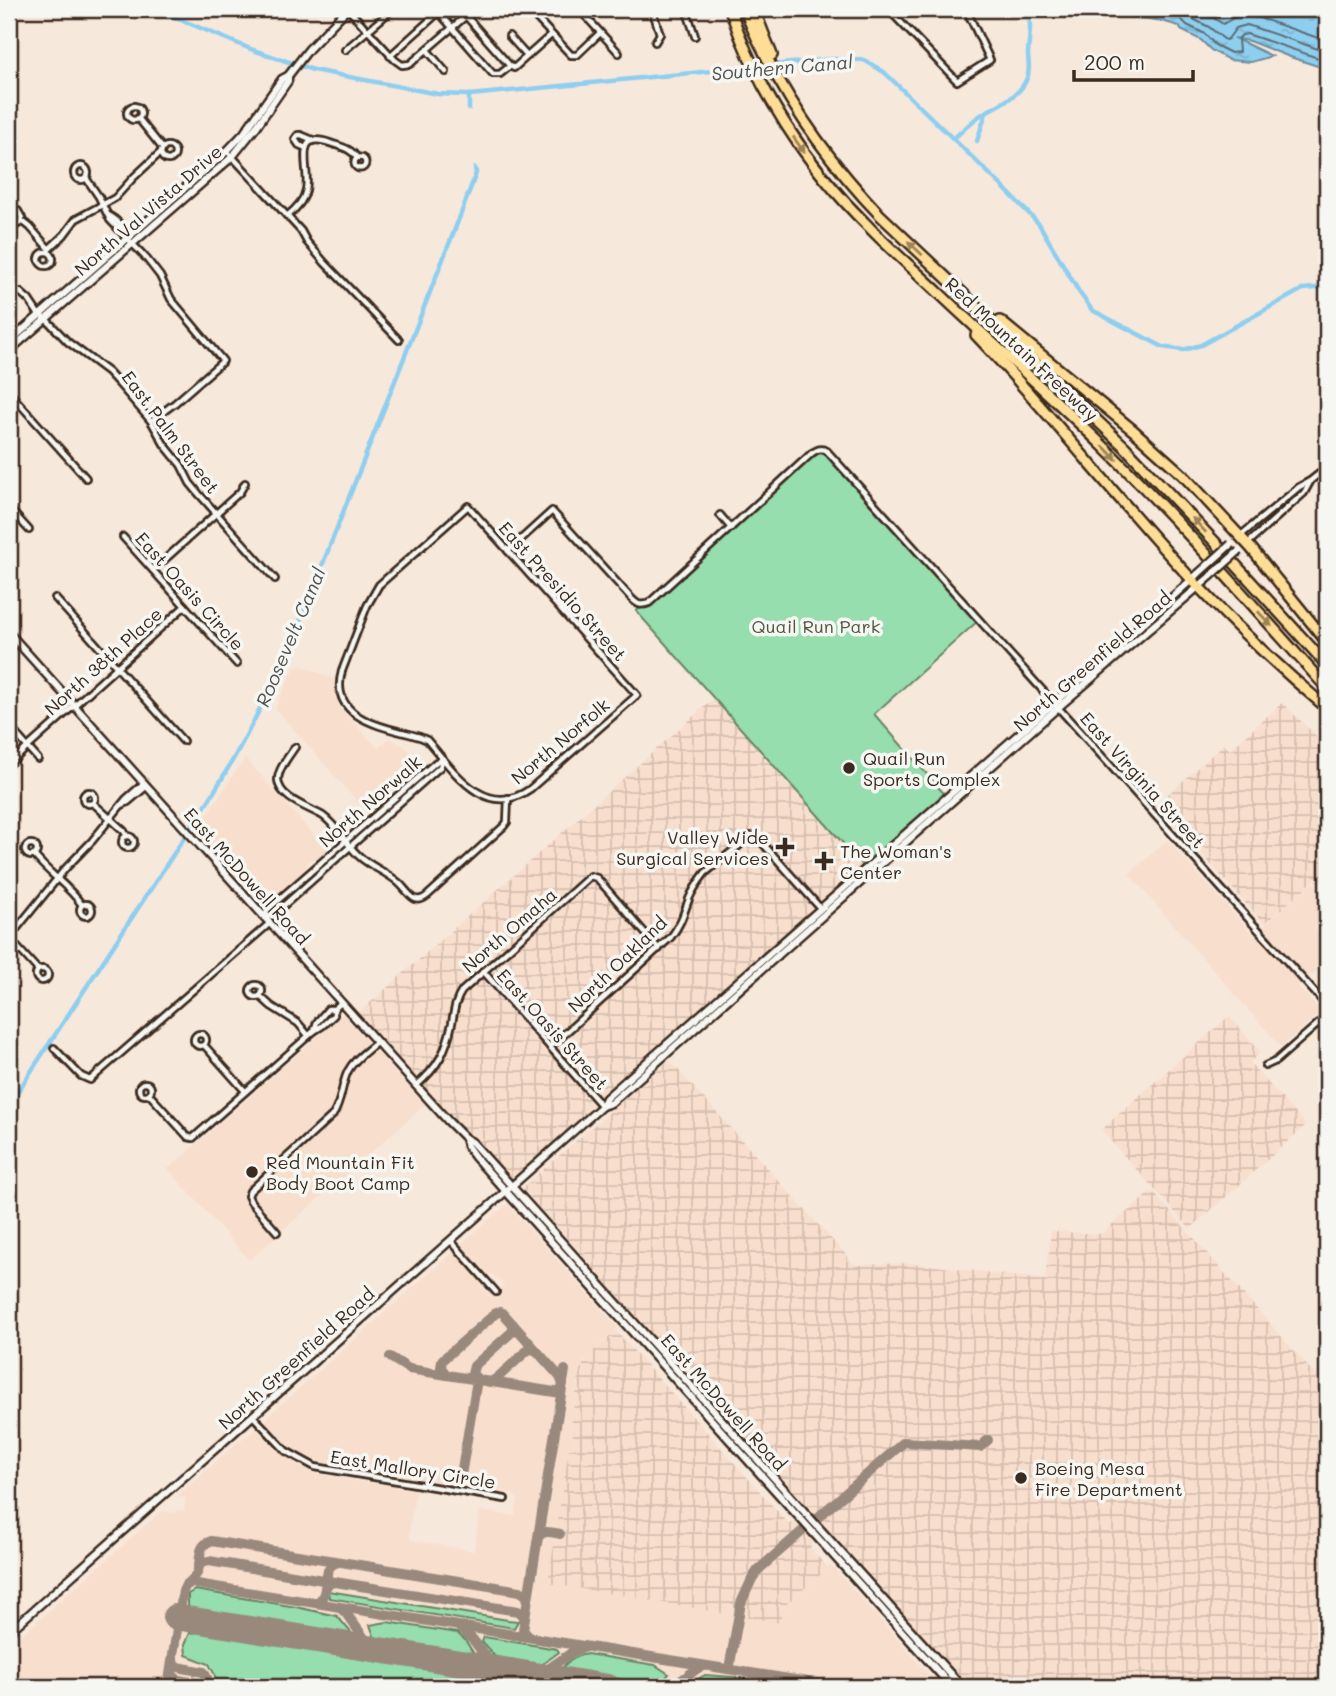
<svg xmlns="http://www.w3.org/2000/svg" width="1336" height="1696" font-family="Mali,sans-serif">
<defs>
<pattern id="industrial-grid" width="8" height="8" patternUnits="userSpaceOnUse" patternTransform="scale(1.75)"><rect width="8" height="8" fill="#f8decd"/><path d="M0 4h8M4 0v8" fill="none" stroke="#d6bfb0"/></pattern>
<pattern id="water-ripples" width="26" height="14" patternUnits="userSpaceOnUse" patternTransform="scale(1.75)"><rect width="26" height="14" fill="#8eceef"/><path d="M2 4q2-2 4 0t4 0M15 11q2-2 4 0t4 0" fill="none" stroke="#7bb1cc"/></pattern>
</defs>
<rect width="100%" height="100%" fill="#f7e8dc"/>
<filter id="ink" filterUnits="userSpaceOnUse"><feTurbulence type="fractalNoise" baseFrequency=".0143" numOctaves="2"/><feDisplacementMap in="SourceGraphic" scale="14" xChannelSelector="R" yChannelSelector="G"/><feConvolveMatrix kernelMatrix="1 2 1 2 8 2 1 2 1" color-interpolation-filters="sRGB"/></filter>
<g filter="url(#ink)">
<!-- built -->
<g fill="#f8decd">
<path d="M303,666L334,679L338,699L337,702L340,708L378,748L390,738L404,746L426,768L407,784L396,785L390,790L388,800L370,816L275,708L295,667Z"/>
<path d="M245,758L329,852L324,857L310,860L306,867V873L266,906L263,905L196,831Z"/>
<path d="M1167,840L1253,935L1313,882L1327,897V916L1314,928L1327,943V961L1298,987L1321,1012L1281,1047L1129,874Z"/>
<path d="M343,1014L425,1105L249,1260L168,1169Z"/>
<path d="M507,1204L618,1328L588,1356L582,1364L580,1370L570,1430L576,1441L574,1450L570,1449L780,1623L781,1610L831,1565L940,1687H9V1646L162,1511L175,1513L176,1510L184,1511L186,1498L177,1496L245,1436L247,1437L256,1429L274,1448L286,1458L309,1471L321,1475L416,1490L410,1525V1540L474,1551L480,1511L515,1516L518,1499L511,1493L323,1463L299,1453L289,1446L265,1421L269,1418L268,1416L454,1251L481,1280V1287L491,1297L504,1285L494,1275L488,1274L462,1245V1243Z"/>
</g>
<!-- industrial -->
<g fill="url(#industrial-grid)">
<path d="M714,698L866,869L511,1186L465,1138L354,1017Z"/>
<path d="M1282,703L1327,746V888L1317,878L1264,924L1157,804L1224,744L1230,750Z"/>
<path d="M1229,1016L1261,1052L1251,1061V1064L1306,1125L1190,1229L1101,1130Z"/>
<path d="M669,1060L855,1265L912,1263L1045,1280L1051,1231L1101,1234L1152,1191L1327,1388V1687H968L828,1530L813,1542L810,1548L828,1568L781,1609V1623L548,1583L569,1449H574L576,1441L570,1430L580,1370L588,1356L616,1331L789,1524L795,1522L809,1510L522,1188Z"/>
</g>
<!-- green -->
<g fill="#96dead" stroke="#688466" stroke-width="2">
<path d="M823,449L979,620L874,714L947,797L866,869L636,611L649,603L812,453Z"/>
<path d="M195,1590L296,1607L337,1616L354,1636L191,1610L188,1607V1594Z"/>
<path d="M328,1591L508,1620L518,1621L514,1628L329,1598Z"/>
<path d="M387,1622L457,1633L465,1640L474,1654L378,1640L374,1636L370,1625Z"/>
<path d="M202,1632L493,1678L497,1683V1687H214L215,1675L209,1664L186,1655L185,1644L190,1633Z"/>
<path d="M484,1637L557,1649L559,1652L540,1666L497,1659L482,1642Z"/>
<path d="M587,1654L655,1665L669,1674L659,1686L562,1669C566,1661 578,1655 587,1654Z"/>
<path d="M705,1675L733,1677L796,1687H684Z"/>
</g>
<!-- water -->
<path fill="url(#water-ripples)" stroke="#6d8c9b" stroke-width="2" d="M1112,9H1327V69L1290,57L1249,41L1234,38L1272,56L1251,62L1229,60L1211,50L1201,40L1181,30L1179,26C1171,24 1164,21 1156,20C1140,17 1125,20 1112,9Z"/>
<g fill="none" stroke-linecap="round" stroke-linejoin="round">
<!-- shore -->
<g stroke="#5c6c72" stroke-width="2">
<path d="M1124,9L1157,13L1181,19L1187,25L1205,34L1215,45L1231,53L1239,52L1238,39L1242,35L1247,34L1327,61"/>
<path d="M1176,9L1187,13L1193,19L1209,27L1225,40L1228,39L1236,28L1247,25L1327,52"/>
<path d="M1199,9L1223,24L1237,16L1251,15L1327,41"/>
</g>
<!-- canal -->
<g stroke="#8eceef" stroke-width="4.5">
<path d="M155,9L253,50L313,70L438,94L469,95L832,59L864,60L884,72L1002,186L1039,224L1079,292L1092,310L1163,347L1183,350L1201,345L1303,289L1327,287"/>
<path d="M469,95V109"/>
<path d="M953,139C961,132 969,124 978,117C996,104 1021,99 1028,75C1030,67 1028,61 1028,53C1029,38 1032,24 1028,9"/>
<path d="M977,141L986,113"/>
<path d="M9,1105L209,800C244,744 273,685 299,624L462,211L476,173L475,168"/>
</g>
<!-- taxiway -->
<g stroke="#99897d" stroke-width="10">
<path d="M390,1357L409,1369L561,1393"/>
<path d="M447,1375L441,1368L442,1360L496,1313L500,1312L503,1313L560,1377L563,1384"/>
<path d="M479,1380L472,1374L474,1366L513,1331V1324"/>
<path d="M490,1382L496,1379L529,1349L536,1350"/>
<path d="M460,1481L477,1380"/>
<path d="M538,1538C542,1529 551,1532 560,1534"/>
<path d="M198,1568L201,1563L209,1561L335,1582"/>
<path d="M186,1585C191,1581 196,1577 198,1571C201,1559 197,1545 211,1541L520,1591L526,1595L528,1600"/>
<path d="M325,1589L328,1584L335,1582L518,1611L524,1616V1623"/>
<path d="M316,1603C333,1595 318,1565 339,1562"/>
<path d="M340,1608L345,1612L370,1646L380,1651"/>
<path d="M460,1628C476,1638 483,1657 497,1669"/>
<path d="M529,1637L523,1630L565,1370"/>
<path d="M173,1659L174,1664L178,1667L204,1672L207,1678L206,1687"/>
<path d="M729,1669L741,1603L752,1579L758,1570L904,1442L980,1447L988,1440"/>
<path d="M171,1671C175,1686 194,1678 204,1687"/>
<path d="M538,1676L571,1653L583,1648"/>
<path d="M75,1687L82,1685L95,1687"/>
<path d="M168,1687L183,1591L186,1585L191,1583L839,1687"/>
<path d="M514,1687C515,1678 521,1676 530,1675"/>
<path d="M672,1687L698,1668L703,1666"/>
</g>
<!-- runway -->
<path stroke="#99897d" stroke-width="26" d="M175,1617L608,1687"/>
<!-- minor casing -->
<g stroke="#3b2a1e" stroke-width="10">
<g id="minor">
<path d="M348,9L395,60L402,65L410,64L474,9"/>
<path d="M436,9L493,74H500L510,66L466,16"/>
<path d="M528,9L571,55H577L600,33"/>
<path d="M579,9L619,53"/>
<path d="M652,9L660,34L655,42"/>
<path d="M686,9L695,36"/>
<path d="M888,9L957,81L990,60L966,9"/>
<path d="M509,36L527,56"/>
<path d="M345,50L393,9"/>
<path d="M427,50L446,72"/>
<path d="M390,56L439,12"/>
<path d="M510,66L514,68L551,35"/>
<circle cx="134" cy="113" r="7"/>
<path d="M138,118L163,149"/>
<circle cx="168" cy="153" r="7"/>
<path d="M306,148L299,145L295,139L298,135H301L313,140"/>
<path d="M227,151L301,231L307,242L325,263L399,340"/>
<circle cx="360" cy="163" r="5.5"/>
<circle cx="81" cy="173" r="7"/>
<path d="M86,178L99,197L110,220L146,258L160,276L171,299L223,361L175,403L151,421"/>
<path d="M9,213L13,210L18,211L22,218L20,223L16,225L9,223"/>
<path d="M108,215C117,219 124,228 127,237"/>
<path d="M287,216C296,209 304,201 306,190C311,171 291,129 330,143C341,147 351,148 357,158"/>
<path d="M21,220L30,227L49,249"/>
<path d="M49,249L64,235L76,219L115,198L134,177L161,152"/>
<circle cx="46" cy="259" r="7"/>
<path d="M9,282C11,289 13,293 20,292L29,300L39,315L46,319L68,342L108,372L119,384L151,421L164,444L181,465L190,483L199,494L275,579"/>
<path d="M9,392L86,478"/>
<path d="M468,506L637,695L530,789C485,821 453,770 427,740L420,737C387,727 328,721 342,671L367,606L379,585Z"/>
<path d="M9,508L29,530"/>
<path d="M720,515L731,528"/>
<path d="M1240,536L1299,487L1310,481L1324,470"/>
<path d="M123,537L237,664"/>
<path d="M1247,544L1304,493L1310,482"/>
<path d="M508,551L552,511L632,599C638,605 641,606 649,603L812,453C818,449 821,448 827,451L1327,1006"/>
<path d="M153,570L240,492L245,483"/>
<path d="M55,598L183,741"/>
<path d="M9,726L38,759"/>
<path d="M295,747C289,756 278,769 278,780C279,799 310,808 323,816C337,826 346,844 359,856C371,867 387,872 399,883C409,892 414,907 428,895L504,826L507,822L508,798"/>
<path d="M9,764L185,606"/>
<circle cx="89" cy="798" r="6"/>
<path d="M93,803L124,831L127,836"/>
<path d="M122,805L128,802L147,786"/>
<circle cx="128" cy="842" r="6"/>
<circle cx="31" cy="850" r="6"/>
<path d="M34,855C48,873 69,886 82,905"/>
<circle cx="86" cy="910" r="6"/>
<path d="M265,916L268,909L436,762L443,759"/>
<path d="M266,917L273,915L440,767L443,759"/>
<path d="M9,938L65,869L92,841L126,799L144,783"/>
<path d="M9,938L38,970"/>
<circle cx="42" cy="975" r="6"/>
<path d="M483,971L602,1106"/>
<circle cx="256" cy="991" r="6"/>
<path d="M260,996L271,1006L298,1023L308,1035"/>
<path d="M334,1009V1015L322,1026L314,1031L317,1022L328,1009H334L341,1003"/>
<circle cx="200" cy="1040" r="6"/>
<path d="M204,1045L245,1091"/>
<path d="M550,1047L671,937C681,924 684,913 689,899C693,889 699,881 705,873L751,836L758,838L821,909"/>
<path d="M54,1048L81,1076L90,1080L270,923"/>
<path d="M1265,1066L1276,1061L1327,1016"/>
<circle cx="145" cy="1089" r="6"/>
<path d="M416,1086C438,1067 446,1052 452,1023C454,1012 455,1001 462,991L590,876L597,878L659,949"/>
<path d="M149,1094L188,1137L193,1138L314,1031"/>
<path d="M277,1232L251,1202L248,1196L250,1191L333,1115C342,1102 341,1085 348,1071C354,1059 367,1051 377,1042"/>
<path d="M451,1241L496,1292"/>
<path d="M253,1416L286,1451L315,1467L505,1499"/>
</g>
</g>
<!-- secondary casing -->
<g stroke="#3b2a1e" stroke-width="11">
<g id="secondary">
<path d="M9,342L227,151L244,133L282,79L288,76L309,49L347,9"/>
<path d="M9,351L232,157L257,126L288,81V76"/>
<path d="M9,633L448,1121L465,1138L472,1142L962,1687"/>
<path d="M602,1106L611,1103L1054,711L1211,576"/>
<path d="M465,1138L467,1146L475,1157L952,1687"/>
<path d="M9,1632L602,1106L606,1098L1098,664L1199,573"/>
</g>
</g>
<!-- motorway casing -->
<g stroke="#3b2a1e" stroke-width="14">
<g id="motorway">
<path d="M730,9C757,90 807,166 868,226C891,250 917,272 941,295C995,346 1051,395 1104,447C1182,524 1254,607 1327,688"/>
<path d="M745,9C750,26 759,42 767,58C797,116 835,168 880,215L1125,447L1214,541L1327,665"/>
<path d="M754,9L772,55"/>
<path d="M1000,321L1134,431L1183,475L1251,548L1327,642"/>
<path d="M976,335C1052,415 1120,503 1195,583C1236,627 1282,670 1327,708"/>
</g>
</g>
<!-- minor -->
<use href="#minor" stroke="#f6f6f2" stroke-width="4.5"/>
<!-- secondary -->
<use href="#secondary" stroke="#f6f6f2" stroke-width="6"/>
<!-- motorway -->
<use href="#motorway" stroke="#fedd96" stroke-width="9"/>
<!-- secondary-bridge casing -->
<g stroke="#3b2a1e" stroke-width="11" stroke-linecap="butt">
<g id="secondary-bridge">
<path d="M1199,573L1231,544"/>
<path d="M1211,576L1239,551"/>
</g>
</g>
<!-- secondary-bridge -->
<use href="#secondary-bridge" stroke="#f6f6f2" stroke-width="6"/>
</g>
<!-- one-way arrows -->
<defs><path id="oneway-solid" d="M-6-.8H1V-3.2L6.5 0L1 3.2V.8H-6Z" transform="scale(1.75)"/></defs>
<g fill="#9c845a">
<use href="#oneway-solid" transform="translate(799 145) rotate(55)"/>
<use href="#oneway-solid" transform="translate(915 248) rotate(-137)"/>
<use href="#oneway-solid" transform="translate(1110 453) rotate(45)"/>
<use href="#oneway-solid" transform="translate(1199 525) rotate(-133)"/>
<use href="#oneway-solid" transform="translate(1265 619) rotate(47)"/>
</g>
</g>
<!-- markers -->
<g fill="#3b2a1e" stroke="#f6f6f2" stroke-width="2.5">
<circle cx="849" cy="768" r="7"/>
<path d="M781.5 836.5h7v7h7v7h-7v7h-7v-7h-7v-7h7z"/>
<path d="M820.5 850.5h7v7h7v7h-7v7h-7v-7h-7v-7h7z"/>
<circle cx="252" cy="1172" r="7"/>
<circle cx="1021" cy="1478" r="7"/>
</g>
<g text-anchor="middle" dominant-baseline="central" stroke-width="7" stroke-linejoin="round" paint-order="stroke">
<!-- street labels -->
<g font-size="18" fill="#3b2a1e" stroke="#f6f6f2">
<text transform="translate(148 210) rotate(-41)">North Val Vista Drive</text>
<text transform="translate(1022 349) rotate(43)">Red Mountain Freeway</text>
<text transform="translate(171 432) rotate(53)">East Palm Street</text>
<text transform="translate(190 591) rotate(48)">East Oasis Circle</text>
<text transform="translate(563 591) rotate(48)">East Presidio Street</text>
<text transform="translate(103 661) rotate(-42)">North 38th Place</text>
<text transform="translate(1092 661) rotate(-41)">North Greenfield Road</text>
<text transform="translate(560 741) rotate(-40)">North Norfolk</text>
<text transform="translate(1143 780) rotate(48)">East Virginia Street</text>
<text transform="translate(370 801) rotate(-41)">North Norwalk</text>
<text transform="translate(247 876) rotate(48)">East McDowell Road</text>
<text transform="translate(509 930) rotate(-41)">North Omaha</text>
<text transform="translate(617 964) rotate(-44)">North Oakland</text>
<text transform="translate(553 1029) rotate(48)">East Oasis Street</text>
<text transform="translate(296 1358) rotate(-42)">North Greenfield Road</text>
<text transform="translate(724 1402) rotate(48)">East McDowell Road</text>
<text transform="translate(413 1469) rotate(9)">East Mallory Circle</text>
</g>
<!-- park labels -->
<g font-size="18" fill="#525742" stroke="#f6f6f2">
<text x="816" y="626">Quail Run Park</text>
</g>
<!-- poi labels -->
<g font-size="18" fill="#3b2a1e" stroke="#f6f6f2" text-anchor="start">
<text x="863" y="758">Quail Run<tspan x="863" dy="21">Sports Complex</tspan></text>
<text x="769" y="837" text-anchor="end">Valley Wide<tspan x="769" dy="21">Surgical Services</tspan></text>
<text x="840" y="851">The Woman's<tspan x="840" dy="21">Center</tspan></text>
<text x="266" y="1162">Red Mountain Fit<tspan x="266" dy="21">Body Boot Camp</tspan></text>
<text x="1035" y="1468">Boeing Mesa<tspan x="1035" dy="21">Fire Department</tspan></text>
</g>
<!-- water labels -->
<g font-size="19" font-style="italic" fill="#505352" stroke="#f6f6f2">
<text transform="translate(782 67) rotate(-5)">Southern Canal</text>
<text transform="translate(290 637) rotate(-67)">Roosevelt Canal</text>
</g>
</g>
<!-- margin -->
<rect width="1336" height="1696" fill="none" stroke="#f6f6f2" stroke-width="35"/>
<rect x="18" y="18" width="1301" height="1661" fill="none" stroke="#3b2a1e" stroke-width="2.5" filter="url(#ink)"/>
<!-- scale -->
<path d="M1074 70v10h119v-10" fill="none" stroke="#3b2a1e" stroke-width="3.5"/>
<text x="1084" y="70" font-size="21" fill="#3b2a1e" stroke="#f6f6f2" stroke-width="5" paint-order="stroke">200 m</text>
</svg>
